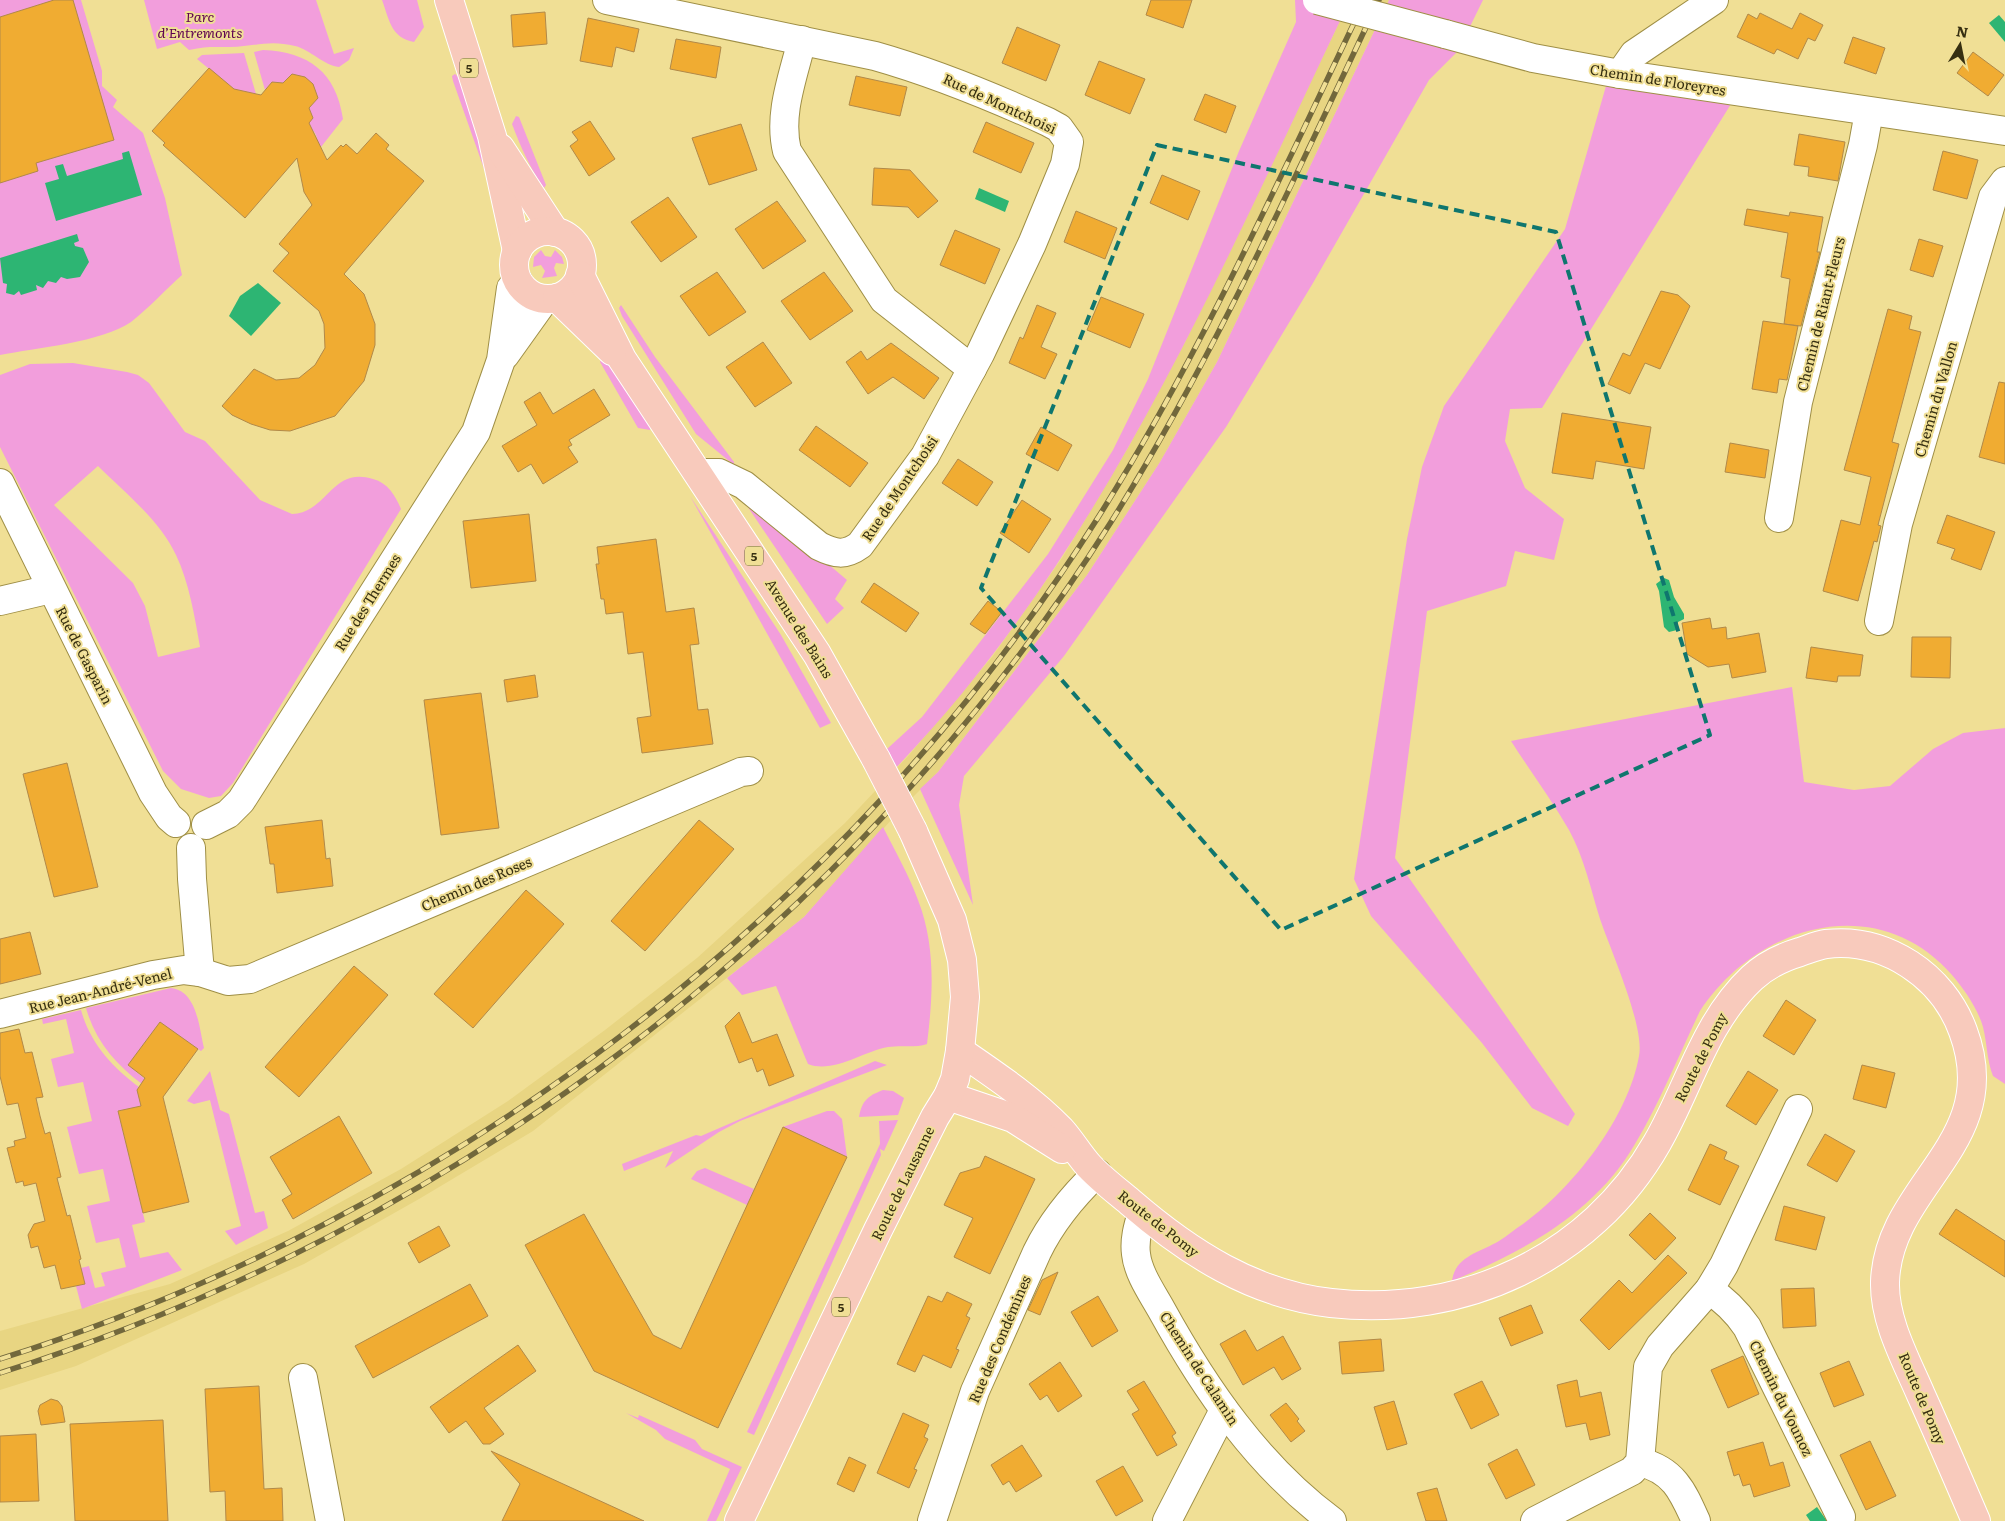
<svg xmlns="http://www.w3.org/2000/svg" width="2005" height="1521" font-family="Literata,serif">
<rect width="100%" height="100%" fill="#f0df95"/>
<!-- built -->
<path fill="#e8d582" d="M1350,0H1389L1217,362L1160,462L1087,575L938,772L902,808L804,917L533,1131L419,1199L304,1264L76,1366L0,1390V1331L170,1284L288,1231L401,1169L508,1101L605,1030L697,958L845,823L909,755L992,657L1062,558L1129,446L1185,342Z"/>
<!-- green -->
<g fill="#f29edc" fill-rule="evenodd">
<path d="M0,0H81L102,71V86L117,100L113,107L143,133L165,198L182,275C165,290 149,308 131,322C103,342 35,348 0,355Z"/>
<path d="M144,0H316L334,54L354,48L349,60L339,67C323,65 311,50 295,46C268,39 255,47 230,47C213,47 207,46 189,50L180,42L157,49Z"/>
<path d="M382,0H417L424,27L414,42C391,38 389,19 382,0Z"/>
<path d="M1295,0H1350C1220,271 1100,561 886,778L876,759L922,717L1048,554L1113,450L1148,379L1239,151L1296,22Z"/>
<path d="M1389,0H1483L1458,51L1429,80L1313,283L1226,427L1064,656L964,776L959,805L973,905L920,789L938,772L1087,575L1160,462L1217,362Z"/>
<path d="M263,50C309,52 336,72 343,119L321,147L317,143C318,134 313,129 306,126L313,118L309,108L318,98C313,83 308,78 292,74L283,83L272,82L265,90L254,52Z"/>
<path d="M244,53L256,94L241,95L197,59L202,55Z"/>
<path d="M455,74C470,84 490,176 494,197L453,81L452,76Z"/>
<path d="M1606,86L1731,104L1542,408L1510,409L1505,441L1525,488L1564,519L1554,560L1515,551L1506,586L1427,611L1395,858L1575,1114L1568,1126L1532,1108L1482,1043L1371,916L1354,879L1407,539L1422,467L1444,406L1565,229Z"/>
<path d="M516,116L519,117L546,185L544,188C530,168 521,148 512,124Z"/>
<path d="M541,250L545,256L551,257L555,250L562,257L564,264L556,263L554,268L557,276L542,278L545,271L541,265L533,267L534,257Z"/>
<path d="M621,305L655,357L734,462V465L696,434L622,316L619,308Z"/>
<path d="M601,360L607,362L650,426V430L638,428L600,362Z"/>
<path d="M73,363L127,372L138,375L149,383L185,432L205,441L260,500L292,514C328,513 331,466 373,479C388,483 395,495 401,509L233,783L221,796L209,798L181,789L163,771L0,447V375L30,364ZM98,466C124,492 160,520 176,555C189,582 195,618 200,647L158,657L145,606L133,583L54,505Z"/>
<path d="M744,493L847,580L835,599L844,608L827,624L739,494Z"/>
<path d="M690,496L781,635L831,723L820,728Z"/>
<path d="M1792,687L1804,782L1854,790L1890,786L1933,749L1963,733L2005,728V1084L1993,1076C1987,1061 1987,1043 1983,1027C1978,1009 1964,989 1952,975C1877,889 1756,925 1700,1011C1679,1055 1660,1102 1635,1144C1595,1213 1523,1252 1452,1281C1455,1256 1481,1252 1499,1241C1507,1236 1515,1229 1523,1224C1573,1188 1628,1118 1639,1056C1645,1027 1611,951 1600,919C1591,890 1584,857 1569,830C1552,800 1530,771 1511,741Z"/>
<path d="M883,827C895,851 909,875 918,900C936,946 933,996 927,1044C916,1048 901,1045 888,1047C864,1051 833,1074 808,1064L805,1057L776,986L742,995L727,978L804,917Z"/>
<path d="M171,988C197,991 199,1027 204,1048L201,1051L198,1049L160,1022L128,1065L145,1079L142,1084C115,1064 95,1040 86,1008Z"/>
<path d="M81,1010C90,1043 112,1067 139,1087L137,1090L141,1106L118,1111L145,1222L132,1225L140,1258L168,1252L182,1270L82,1309L76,1286L81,1268L89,1266L95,1288L105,1286L101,1273L126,1267L119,1238L96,1243L87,1206L110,1201L103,1169L79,1174L67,1127L92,1121L83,1082L58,1087L51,1059L74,1053L66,1019L43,1024L42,1019Z"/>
<path d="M875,1061L887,1065L740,1121L719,1132L665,1168L673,1151L624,1171L622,1164L696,1135L701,1136Z"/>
<path d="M210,1071L220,1110L229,1114L255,1213L264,1211L268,1228L236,1245L225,1231L241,1226L210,1100L194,1104L187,1101Z"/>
<path d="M883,1090L893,1091L904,1098L898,1115L859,1117C862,1100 868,1096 883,1090Z"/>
<path d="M827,1111H834L842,1119L847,1157L783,1127Z"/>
<path d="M898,1120L884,1151L880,1149L881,1155L754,1435L747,1432L880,1144L879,1121Z"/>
<path d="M705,1168L754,1189L747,1205L691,1179L697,1171Z"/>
<path d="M626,1413L638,1418L639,1415L695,1440L702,1449L742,1467L716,1521H707L730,1469L665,1439L656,1430Z"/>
</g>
<!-- water -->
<g fill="#2db573">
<path d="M1999,15L2005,22V42L1989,23Z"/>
<path d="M129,151L142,195L56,221L45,183L59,179L55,166L63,164L67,176L123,159L122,153Z"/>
<path d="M979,188L1009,201L1005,212L975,199Z"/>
<path d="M77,234L79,241L74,243L75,246L83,248L89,262L80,277L67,279L61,277L56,283L48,281L43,288L36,285L37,290L21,295L19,291L14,295L6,293L7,284L3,283L0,258Z"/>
<path d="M258,283L281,303L251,336L229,316L240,296Z"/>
<path d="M1664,578L1669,580L1674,597L1684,614V619L1678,622L1677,630L1669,632L1664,627L1659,591L1656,584Z"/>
<path d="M1817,1507L1827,1521H1810L1806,1515Z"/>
</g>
<!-- building -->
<g fill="#f0ac32" stroke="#b18949">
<path d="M54,0H73L114,140L36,163L38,171L0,183V17Z"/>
<path d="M1151,0H1192L1183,28L1146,15Z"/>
<path d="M545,12L547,44L513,47L511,15Z"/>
<path d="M1760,13L1792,29L1800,13L1823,25L1815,41L1808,38L1798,59L1777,49L1774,54L1737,37L1748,14L1757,19Z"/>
<path d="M588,18L639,29L634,52L616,47L612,67L580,61Z"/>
<path d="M1017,27L1060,45L1046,81L1002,63Z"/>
<path d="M1853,37L1885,48L1876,74L1844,63Z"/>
<path d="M676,39L721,47L716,78L670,69Z"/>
<path d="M1973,52L2004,75L1988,96L1957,73Z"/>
<path d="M1099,61L1145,79L1130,114L1085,95Z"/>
<path d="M209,68L234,89L261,95L272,82L283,83L292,74L305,77L313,84L318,98L309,108L313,118L309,123L327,160L341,145L343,147L346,144L357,154L376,133L389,145L386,149L424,181L344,274L364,294L375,324V345L364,381L335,416L290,431L270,430L251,424L232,415L222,406L254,369L276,380L299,378L315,365L325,348L324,324L319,311L273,271L289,253L279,244L312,205L304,192L297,158L245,218L163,145L165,143L152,131Z"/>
<path d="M856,76L907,87L900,116L849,105Z"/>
<path d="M1205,94L1236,106L1226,133L1194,120Z"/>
<path d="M590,121L615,159L589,176L570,146L578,140L572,132Z"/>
<path d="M986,122L1034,143L1021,173L973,152Z"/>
<path d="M741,124L757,170L709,185L692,138Z"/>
<path d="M1799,134L1845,142L1838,181L1808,176L1809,167L1794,165Z"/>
<path d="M1943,151L1978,160L1967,199L1933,190Z"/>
<path d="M874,168L910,170L938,201L918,218L908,207L872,205Z"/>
<path d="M1162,175L1200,191L1188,220L1150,203Z"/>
<path d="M668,197L697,237L661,262L631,222Z"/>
<path d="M777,201L806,241L763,269L735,229Z"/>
<path d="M1747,209L1789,216L1790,212L1823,217L1817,252H1820L1801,326L1784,324L1790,279L1781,277L1788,233L1744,225Z"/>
<path d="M1076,211L1117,228L1105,259L1064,242Z"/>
<path d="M955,230L1000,249L985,284L940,265Z"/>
<path d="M1919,239L1943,246L1933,277L1910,270Z"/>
<path d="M717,272L746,312L709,336L680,296Z"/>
<path d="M824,272L853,311L810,340L781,301Z"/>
<path d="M1661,291L1678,295L1690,306L1660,369L1645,363L1630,394L1608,384L1623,353L1630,356Z"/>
<path d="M1101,297L1144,314L1130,348L1087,330Z"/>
<path d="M1037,305L1056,313L1041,347L1057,354L1045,379L1009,363L1020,337L1023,339Z"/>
<path d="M1888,309L1912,316L1909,329L1921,332L1892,442L1899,444L1878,525L1881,526L1877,542L1874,541L1858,601L1823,591L1841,520L1860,525L1871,477L1844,470Z"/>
<path d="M1763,321L1798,326L1787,380L1779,379L1777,393L1752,389Z"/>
<path d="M763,342L792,383L755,407L726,367Z"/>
<path d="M891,343L939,378L924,399L893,377L868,394L846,362L861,351L867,360Z"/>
<path d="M1999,382L2005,383V464L1979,457Z"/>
<path d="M594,389L610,415L569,440L572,445L568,447L578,462L543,484L531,464L518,472L502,446L537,425L524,402L540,392L553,414Z"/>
<path d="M1562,413L1651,427L1644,469L1596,461L1593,479L1552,473Z"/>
<path d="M816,426L868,463L850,487L799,450Z"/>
<path d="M1041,427L1072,445L1058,471L1026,454Z"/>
<path d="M1730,443L1769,450L1765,478L1725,472Z"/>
<path d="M958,459L993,482L977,506L942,483Z"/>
<path d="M1022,500L1051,519L1029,553L1000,533Z"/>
<path d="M529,514L536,581L471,588L463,521Z"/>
<path d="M1947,515L1995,532L1981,570L1951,559L1955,549L1937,543Z"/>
<path d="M656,539L666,612L694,608L699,644L690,645L698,710L708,709L713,744L642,753L637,718L651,716L643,652L628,654L623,612L606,614L604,599H601L596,564H599L597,547Z"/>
<path d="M874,583L919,613L906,632L861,602Z"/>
<path d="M988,601L1002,612L985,634L970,624Z"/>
<path d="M1710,618L1712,629L1726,627L1727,639L1759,633L1766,672L1732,678L1729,664L1708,667L1687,654L1682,623Z"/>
<path d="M1912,637H1951L1950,678L1911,677Z"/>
<path d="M1811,647L1863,655L1860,676H1838L1837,682L1806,678Z"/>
<path d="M535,675L538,697L507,702L504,680Z"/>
<path d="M481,693L499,828L441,835L424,700Z"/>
<path d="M67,763L98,887L54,897L23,774Z"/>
<path d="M322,820L326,859L330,858L333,886L277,893L274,864H270L265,827Z"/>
<path d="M699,820L734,849L645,951L611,921Z"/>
<path d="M526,890L564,924L473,1028L434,994Z"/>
<path d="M30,932L41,974L0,984V939Z"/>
<path d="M354,966L388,995L299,1097L265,1067Z"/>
<path d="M1786,1000L1816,1020L1794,1055L1763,1036Z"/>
<path d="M739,1012L752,1043L777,1034L794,1076L769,1086L763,1069L757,1072L752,1058L739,1063L725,1026Z"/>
<path d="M160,1022L198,1049L163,1097L189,1202L143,1213L118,1111L141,1106L137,1090L145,1078L128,1065Z"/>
<path d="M19,1029L25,1053L32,1052L43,1097L36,1098L40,1116L45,1134L50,1132L61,1177L57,1178L67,1216L70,1215L81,1259L79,1260L85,1284L61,1289L55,1265L44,1268L38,1246L31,1248L28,1235L34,1224L45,1221L36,1183L24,1186L23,1181L16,1183L7,1148L15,1146L14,1141L26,1138L18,1103L7,1105L0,1076V1033Z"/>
<path d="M1862,1065L1895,1073L1886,1108L1853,1099Z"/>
<path d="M1748,1071L1778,1090L1756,1125L1726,1106Z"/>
<path d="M339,1116L372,1173L293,1219L282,1200L292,1194L270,1157Z"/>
<path d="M783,1127L847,1157L718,1428L594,1371L525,1245L584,1214L653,1335L681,1349Z"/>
<path d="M1825,1134L1855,1151L1837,1182L1807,1165Z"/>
<path d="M1710,1144L1727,1152L1724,1159L1739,1166L1720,1205L1688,1190Z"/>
<path d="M985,1156L1035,1179L990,1274L954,1257L973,1218L944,1205L960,1173L980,1167Z"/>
<path d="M1784,1206L1825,1217L1816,1250L1775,1240Z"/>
<path d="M1956,1209L2005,1241V1277L1939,1234Z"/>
<path d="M1650,1213L1676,1238L1655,1260L1629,1235Z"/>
<path d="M439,1226L450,1246L419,1263L408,1243Z"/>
<path d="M1668,1255L1687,1273L1609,1350L1580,1320L1619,1280L1632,1293Z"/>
<path d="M1058,1272L1040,1315L1028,1310L1042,1280Z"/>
<path d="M470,1284L488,1316L373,1378L355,1346Z"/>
<path d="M1814,1288L1816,1326L1783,1328L1781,1289Z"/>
<path d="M947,1292L972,1304L966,1316L970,1318L956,1349L959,1350L951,1368L923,1355L915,1372L897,1364L928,1296L942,1302Z"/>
<path d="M1098,1296L1118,1331L1092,1347L1071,1312Z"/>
<path d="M1531,1305L1543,1333L1511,1346L1499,1318Z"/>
<path d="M1245,1330L1257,1351L1283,1336L1301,1369L1282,1380L1274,1367L1243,1385L1220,1344Z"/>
<path d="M1381,1339L1384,1371L1342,1374L1339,1342Z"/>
<path d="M518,1345L536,1371L484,1408L504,1434L490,1444H483L466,1421L449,1433L430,1407Z"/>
<path d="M1743,1356L1759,1394L1728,1408L1711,1370Z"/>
<path d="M1849,1361L1864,1395L1834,1407L1820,1373Z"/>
<path d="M1060,1362L1082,1396L1058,1412L1047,1395L1040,1400L1029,1384Z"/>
<path d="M1577,1380L1580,1397L1601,1392L1610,1435L1590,1440L1586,1423L1566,1427L1557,1385Z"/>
<path d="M1144,1381L1176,1433L1172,1436L1177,1445L1157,1456L1132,1414L1139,1410L1127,1391Z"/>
<path d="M1482,1381L1499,1415L1471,1429L1454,1394Z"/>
<path d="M259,1386L264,1489L282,1488L283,1521H226L225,1491L210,1492L205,1389Z"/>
<path d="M51,1399L58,1401L62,1406L65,1422L41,1425L38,1411L40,1405Z"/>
<path d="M1394,1401L1407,1444L1387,1450L1374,1407Z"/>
<path d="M1286,1403L1299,1419L1297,1421L1305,1431L1291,1442L1270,1415Z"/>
<path d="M903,1413L929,1425L924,1437L928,1439L914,1469L917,1470L909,1488L877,1473Z"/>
<path d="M163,1420L168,1521H75L70,1424Z"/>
<path d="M36,1434L39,1501L0,1502V1436Z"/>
<path d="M1870,1441L1896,1496L1866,1510L1840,1455Z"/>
<path d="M1763,1442L1770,1466L1783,1462L1790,1486L1754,1497L1750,1484L1743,1486L1739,1474L1734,1476L1727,1452Z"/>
<path d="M1022,1445L1042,1476L1016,1492L1009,1481L1003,1485L991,1465Z"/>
<path d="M1517,1449L1535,1485L1506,1499L1488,1464Z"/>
<path d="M491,1451L644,1521H502L520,1484Z"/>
<path d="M849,1457L866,1465L854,1492L837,1484Z"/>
<path d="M1123,1466L1143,1501L1116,1516L1096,1481Z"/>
<path d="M1437,1488L1447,1521H1426L1417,1493Z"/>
</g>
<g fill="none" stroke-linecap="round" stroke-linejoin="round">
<!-- minor casing -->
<g stroke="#9f8f46" stroke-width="30">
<g id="minor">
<path d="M607,0L875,56C935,73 991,96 1048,122L1059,128L1069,142L1065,164L1032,244L980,354L925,456L860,545C845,556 835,554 819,546L744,485L719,473H699"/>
<path d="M1445,34L1533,58L1620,74L2005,131"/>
<path d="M802,40C793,77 778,114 787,151L884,300L972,369"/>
<path d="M1620,74L1634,54L1714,0"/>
<path d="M505,355L545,299"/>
<path d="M0,483L153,793L169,817L176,823"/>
<path d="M1779,518L1798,402L1863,145L1869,112"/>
<path d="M0,601L51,589"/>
<path d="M1879,621L1898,524L1993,197L2005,181"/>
<path d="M206,825L228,814L241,801L476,432L501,360L511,288L518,281"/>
<path d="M191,848L192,879L200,972"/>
<path d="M0,1014L153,975L184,970L200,972L228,981L250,979L741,772L749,771"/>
<path d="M1142,1213C1138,1226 1134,1240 1136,1254C1138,1273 1152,1293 1161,1309C1205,1389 1258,1466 1332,1521"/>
<path d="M1709,1290C1725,1300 1736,1311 1747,1327L1841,1517"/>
<path d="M303,1378L330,1521"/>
<path d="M1640,1462C1674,1470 1683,1492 1696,1521"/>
<path d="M932,1521L975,1391L1037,1252C1052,1221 1072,1197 1097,1173"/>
<path d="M1167,1521L1224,1410"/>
<path d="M1535,1521L1632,1471L1640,1462L1648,1367L1660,1346L1709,1290L1724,1265L1798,1109"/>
</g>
</g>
<!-- major casing -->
<g stroke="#fff" stroke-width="30">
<g id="major">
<path d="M449,0L492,136L517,251"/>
<path d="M500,148L555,232"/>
<circle cx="548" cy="265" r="34"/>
<path d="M580,275L622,359L817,654L876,759"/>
<path d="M557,298L612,351"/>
<path d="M960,1051C995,1075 1031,1099 1061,1130C1071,1141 1079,1155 1089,1166C1101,1179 1117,1191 1130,1202C1189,1253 1253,1294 1331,1303C1462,1318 1591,1259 1657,1143C1689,1088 1704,1023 1752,978C1766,965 1783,957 1800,952C1809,949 1818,945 1826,944C1886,937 1943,976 1963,1031C2005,1143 1888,1184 1885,1282C1884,1321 1906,1360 1921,1395C1940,1437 1958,1479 1976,1521"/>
<path d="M948,1096L1013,1118L1062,1149"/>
<path d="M739,1521L878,1230L935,1117L948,1096L955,1079L960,1051L965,997L962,960L952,920L913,831"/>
</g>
</g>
<!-- minor -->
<use href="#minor" stroke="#fff" stroke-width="28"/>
<!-- major -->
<use href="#major" stroke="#f8cabc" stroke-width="28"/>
<!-- rail casing -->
<g stroke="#72683c" stroke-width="5.5">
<g id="rail">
<path d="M0,1359C449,1217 847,915 1099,516C1202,352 1281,175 1365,0"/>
<path d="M0,1373C454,1230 857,925 1111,522C1215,356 1295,176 1379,0"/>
</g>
</g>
<!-- rail -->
<use href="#rail" stroke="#f0df95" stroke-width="4" stroke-dasharray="11" stroke-linecap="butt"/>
<!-- minor-bridge casing -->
<g stroke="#9f8f46" stroke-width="30" stroke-linecap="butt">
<path id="minor-bridge" d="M1317,0L1445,34"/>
</g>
<!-- major-bridge casing -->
<g stroke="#fff" stroke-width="30" stroke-linecap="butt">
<path id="major-bridge" d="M876,759L913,831"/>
</g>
<!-- minor-bridge -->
<use href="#minor-bridge" stroke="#fff" stroke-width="28"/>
<!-- major-bridge -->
<use href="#major-bridge" stroke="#f8cabc" stroke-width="28"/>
</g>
<!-- marked area -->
<path fill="none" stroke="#0f766e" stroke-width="4" stroke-dasharray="10 6" stroke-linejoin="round" d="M1157,145L1556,232L1710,735L1281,930L981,588Z"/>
<g text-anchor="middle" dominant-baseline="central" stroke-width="4" stroke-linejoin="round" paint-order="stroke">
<!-- shield labels -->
<g fill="#f0df95" stroke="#6e6439" stroke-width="1">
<rect x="460" y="58.5" width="18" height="19" rx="4"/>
<rect x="745" y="546.5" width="18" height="19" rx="4"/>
<rect x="832" y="1297.5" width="18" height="19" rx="4"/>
</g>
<g font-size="12" font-weight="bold" fill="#362f11">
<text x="469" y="68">5</text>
<text x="754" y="556">5</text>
<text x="841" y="1307">5</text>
</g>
<!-- park labels -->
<g font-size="14" font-style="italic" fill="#5e0150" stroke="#f0df95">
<text x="200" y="16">Parc<tspan x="200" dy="16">d’Entremonts</tspan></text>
</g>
<!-- street labels -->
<g font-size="14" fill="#362f11" stroke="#f0df95">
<text transform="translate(1658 79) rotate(9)">Chemin de Floreyres</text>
<text transform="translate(1000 103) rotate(25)">Rue de Montchoisi</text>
<text transform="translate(1820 314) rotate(-76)">Chemin de Riant-Fleurs</text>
<text transform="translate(1935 399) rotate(-74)">Chemin du Vallon</text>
<text transform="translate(899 488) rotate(-56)">Rue de Montchoisi</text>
<text transform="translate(367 602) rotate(-58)">Rue des Thermes</text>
<text transform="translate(800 628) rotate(58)">Avenue des Bains</text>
<text transform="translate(85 655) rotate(63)">Rue de Gasparin</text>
<text transform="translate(476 883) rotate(-23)">Chemin des Roses</text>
<text transform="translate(100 990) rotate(-14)">Rue Jean-André-Venel</text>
<text transform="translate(1700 1057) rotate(-63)">Route de Pomy</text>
<text transform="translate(902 1183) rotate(-64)">Route de Lausanne</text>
<text transform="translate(1159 1223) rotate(38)">Route de Pomy</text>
<text transform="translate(999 1339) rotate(-67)">Rue des Condémines</text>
<text transform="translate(1200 1368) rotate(57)">Chemin de Calamin</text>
<text transform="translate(1782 1398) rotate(64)">Chemin du Vounoz</text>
<text transform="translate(1923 1398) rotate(67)">Route de Pomy</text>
</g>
</g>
<!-- north arrow -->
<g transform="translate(1960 45) rotate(10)" stroke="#f0df95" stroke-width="4" paint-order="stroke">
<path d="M0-4L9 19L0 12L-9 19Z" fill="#362f11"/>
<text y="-8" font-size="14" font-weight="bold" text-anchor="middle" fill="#362f11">N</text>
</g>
</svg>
